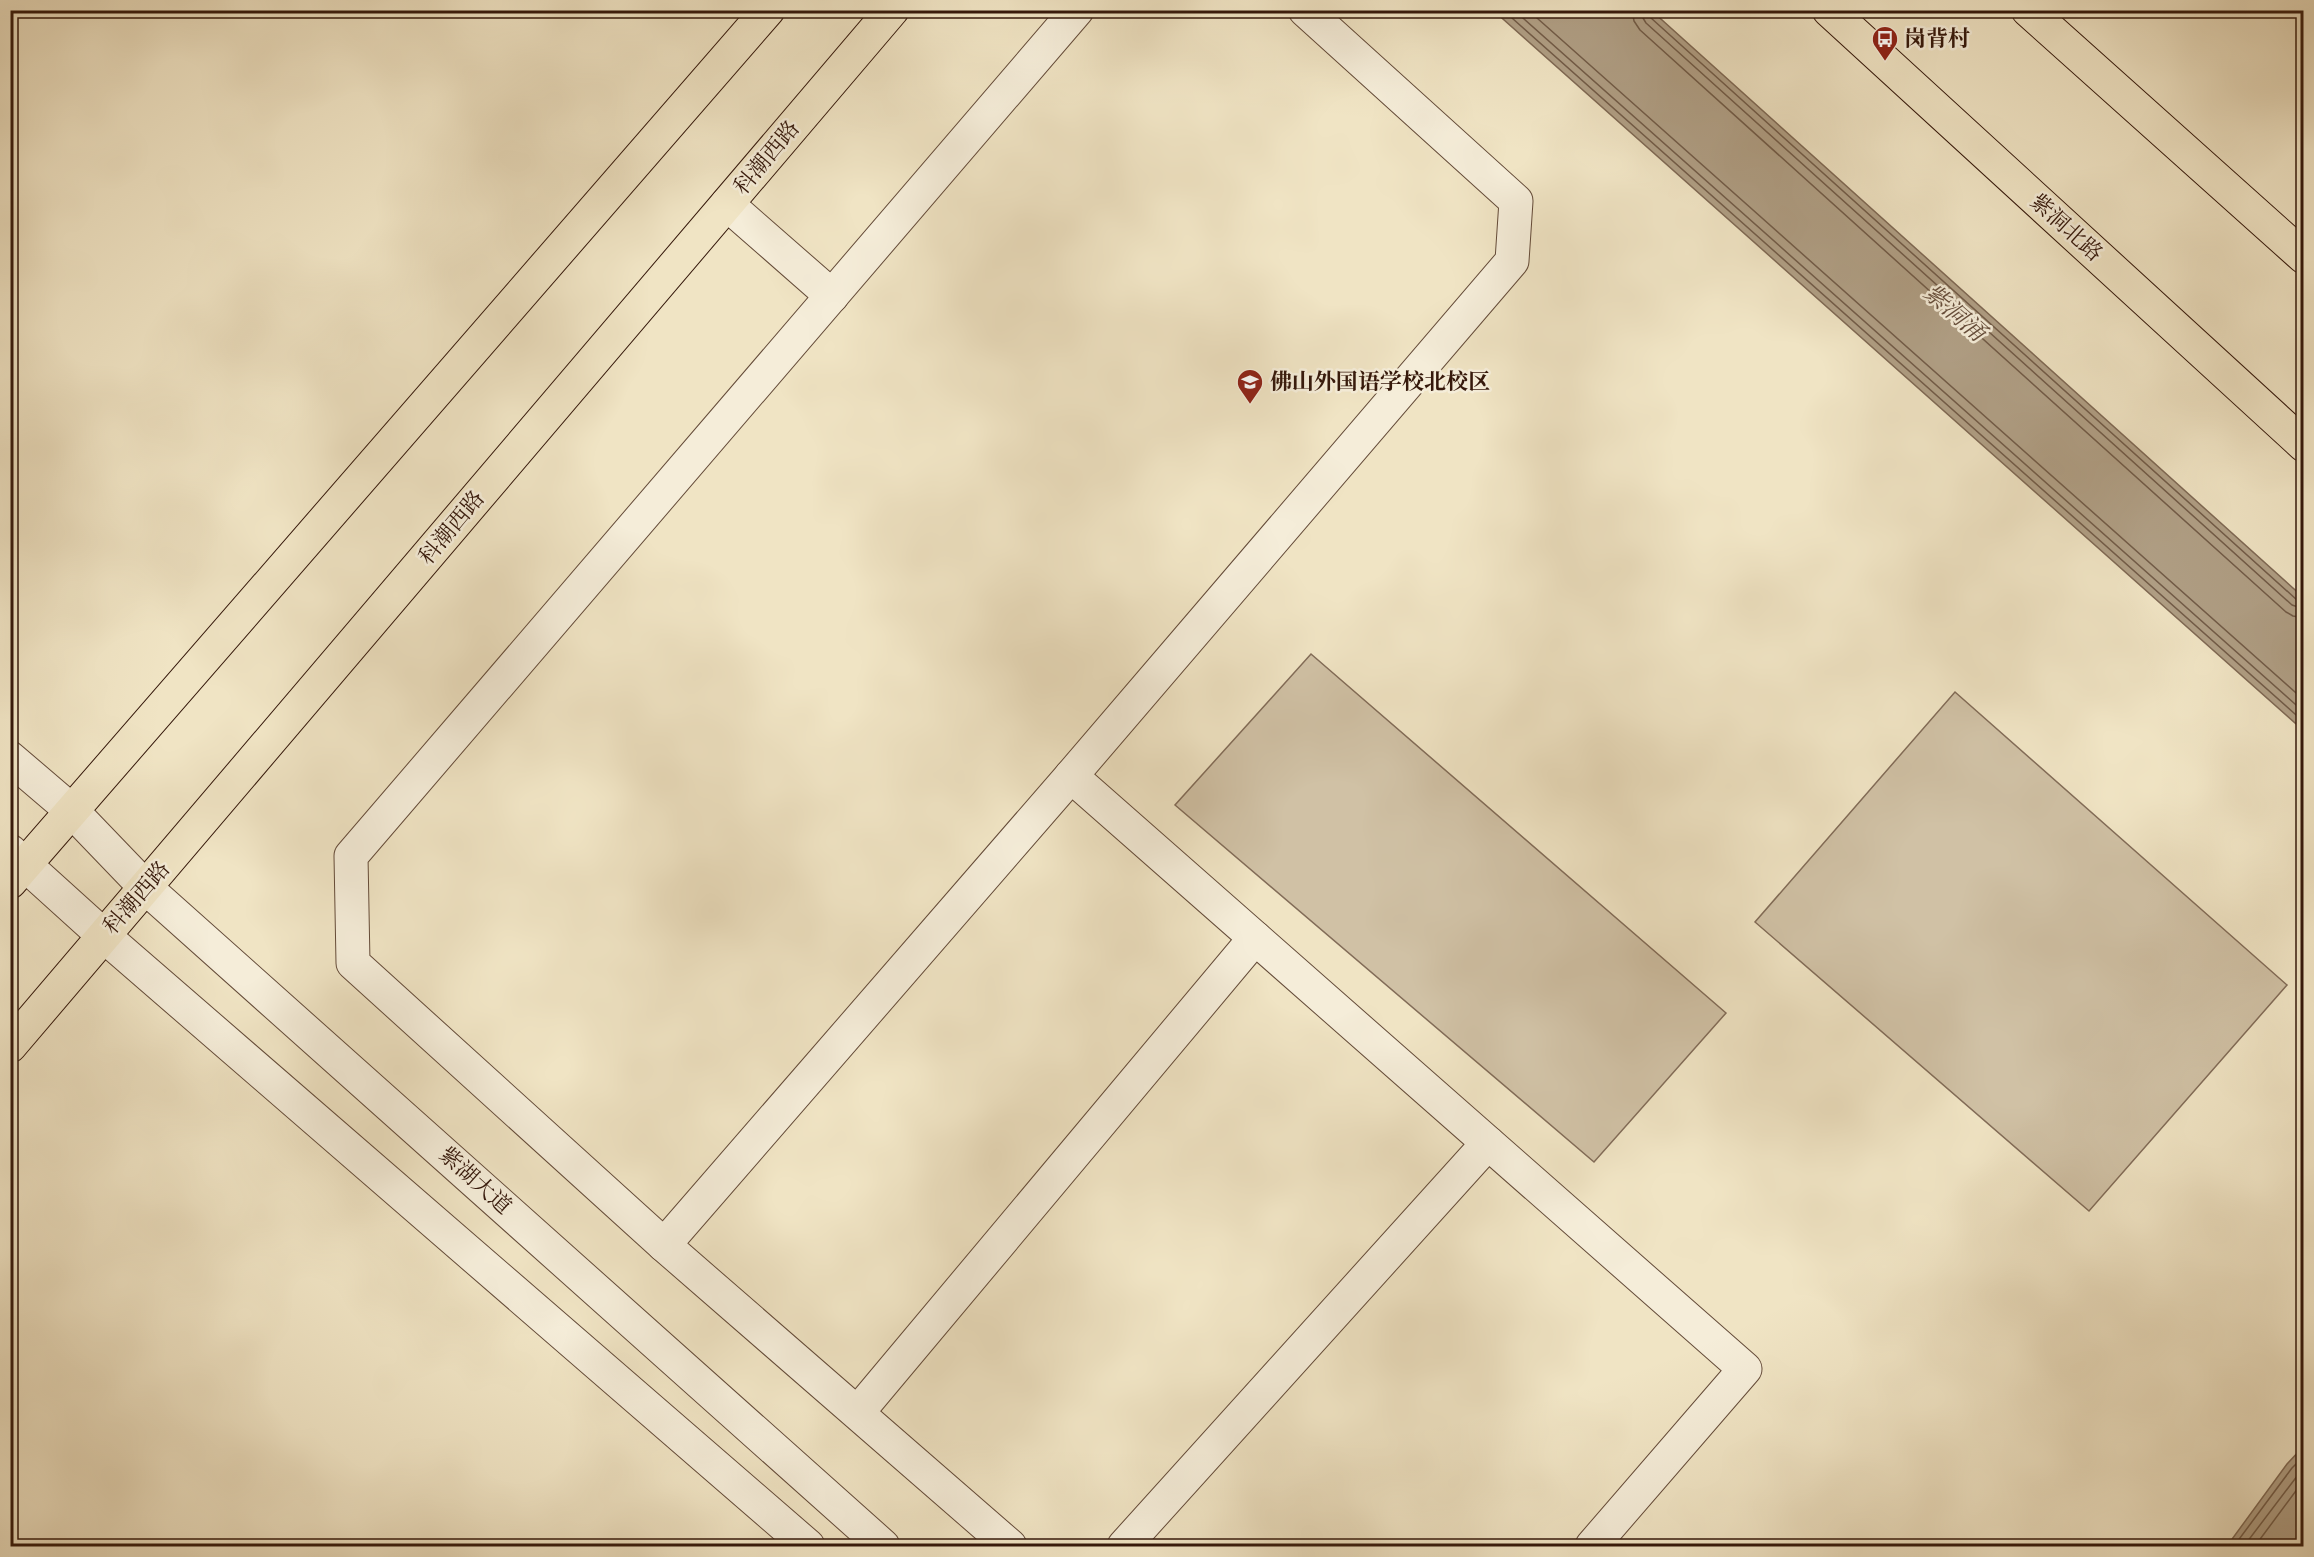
<svg xmlns="http://www.w3.org/2000/svg" width="2314" height="1557" font-family="'IM FELL DW Pica','Noto Serif SC',serif">
<rect width="100%" height="100%" fill="#f0e4c4"/>
<filter id="stains"><feTurbulence type="fractalNoise" baseFrequency=".00333" numOctaves="4"/><feColorMatrix values="0 0 0 0 .2 0 0 0 0 .09 0 0 0 0 .02 0 0 0 .5 -.17"/></filter>
<radialGradient id="worn" r=".72"><stop offset=".6" stop-color="#630" stop-opacity="0"/><stop offset="1" stop-color="#630" stop-opacity=".3"/></radialGradient>
<!-- green -->
<g fill="#d0c1a5" stroke="#826c58" stroke-width="1.5">
<path d="M1311,654L1726,1013L1594,1162L1175,805Z"/>
<path d="M1955,692L2287,985L2089,1211L1755,922Z"/>
</g>
<!-- water -->
<g fill="#b09f85" stroke="#7f6954" stroke-width="1.5">
<path d="M1494,11H1652L2303,597V730Z"/>
<path d="M2303,1447V1546H2227L2287,1464Z"/>
</g>
<g fill="none" stroke-linecap="round" stroke-linejoin="round">
<!-- shore -->
<g stroke="#725c48" stroke-width="1.5">
<path d="M1503,10L2304,722"/>
<path d="M1514,10L2304,712"/>
<path d="M1528,10L2304,700"/>
<path d="M1632,10L1634,21L1640,30L2286,612L2293,616L2304,618"/>
<path d="M1641,10L1643,18L1646,23L2292,605L2304,609"/>
<path d="M1649,10L1651,18L2297,600L2304,601"/>
<path d="M2234,1546L2292,1468L2304,1456"/>
<path d="M2244,1546L2304,1467"/>
<path d="M2255,1546L2304,1480"/>
</g>
<!-- minor casing -->
<g stroke="#644b39" stroke-width="35">
<g id="minor">
<path d="M727,204L832,296"/>
<path d="M10,758L72,811L146,888L883,1546"/>
<path d="M1071,776L1745,1369L1592,1546"/>
<path d="M10,851L104,936L808,1546"/>
<path d="M664,1245L353,963L351,856L1077,10"/>
<path d="M858,1412L1255,938"/>
<path d="M1010,1546L664,1245L1071,776L1512,261L1516,201L1305,10"/>
<path d="M1124,1546L1488,1143"/>
</g>
</g>
<!-- major casing -->
<g stroke="#35180b" stroke-width="35">
<g id="major">
<path d="M1829,10L2304,445"/>
<path d="M2028,10L2304,257"/>
<path d="M10,882L768,10"/>
<path d="M10,1046L892,10"/>
</g>
</g>
<!-- minor -->
<use href="#minor" stroke="#f5edd9" stroke-width="33"/>
<!-- major -->
<use href="#major" stroke="#f0e4c4" stroke-width="33"/>
</g>
<!-- icons -->
<defs>
<g id="bus-pin" transform="scale(1.35)"><path d="M0 17L-7.5 6A9.5 9.5 0 1 1 7.5 6Z" fill="#8f2418" stroke="#f5edd9"/><path d="M-5-6H5V4H4V6H2V4H-2V6H-4V4H-5ZM-3.5-4V0h7V-4ZM-3.5 1.2v1.5H-2V1.2ZM2 1.2v1.5H3.5V1.2Z" fill="#fff"/></g>
<g id="school-pin" transform="scale(1.35)"><path d="M0 17L-7.5 6A9.5 9.5 0 1 1 7.5 6Z" fill="#8f2418" stroke="#f5edd9"/><path d="M0-5L7-2L0 1L-7-2ZM-4 1L0 2.5L4 1V4Q0 6-4 4Z" fill="#fff"/></g>
</defs>
<g fill-rule="evenodd">
<use href="#bus-pin" x="1885" y="39"/>
<use href="#school-pin" x="1250" y="382"/>
</g>
<g text-anchor="middle" dominant-baseline="central" stroke-width="5" stroke-linejoin="round" paint-order="stroke">
<!-- poi labels -->
<g font-size="22" font-weight="bold" fill="#35180b" stroke="#f5edd9" text-anchor="start">
<text x="1904" y="39">岗背村</text>
<text x="1270" y="382">佛山外国语学校北校区</text>
</g>
<!-- street labels -->
<g font-size="22" fill="#35180b" stroke="#f5edd9">
<text transform="translate(767 158) rotate(-50)">科潮西路</text>
<text transform="translate(2066 228) rotate(42)">紫洞北路</text>
<text transform="translate(452 528) rotate(-50)">科潮西路</text>
<text transform="translate(137 898) rotate(-49)">科潮西路</text>
<text transform="translate(475 1181) rotate(42)">紫湖大道</text>
</g>
<!-- water labels -->
<g font-size="24" font-style="italic" fill="#664e3c" stroke="#f5edd9">
<text transform="translate(1954 313) rotate(41)">紫洞涌</text>
</g>
</g>
<!-- margin -->
<rect width="2314" height="1557" fill="none" stroke="#f0e4c4" stroke-width="36"/>
<rect x="12" y="12" width="2290" height="1533" fill="none" stroke="#35180b" stroke-width="3"/>
<rect x="18" y="18" width="2278" height="1521" fill="none" stroke="#35180b" stroke-width="1.5"/>
<rect width="100%" height="100%" filter="url(#stains)"/>
<rect width="100%" height="100%" fill="url(#worn)"/>
</svg>
